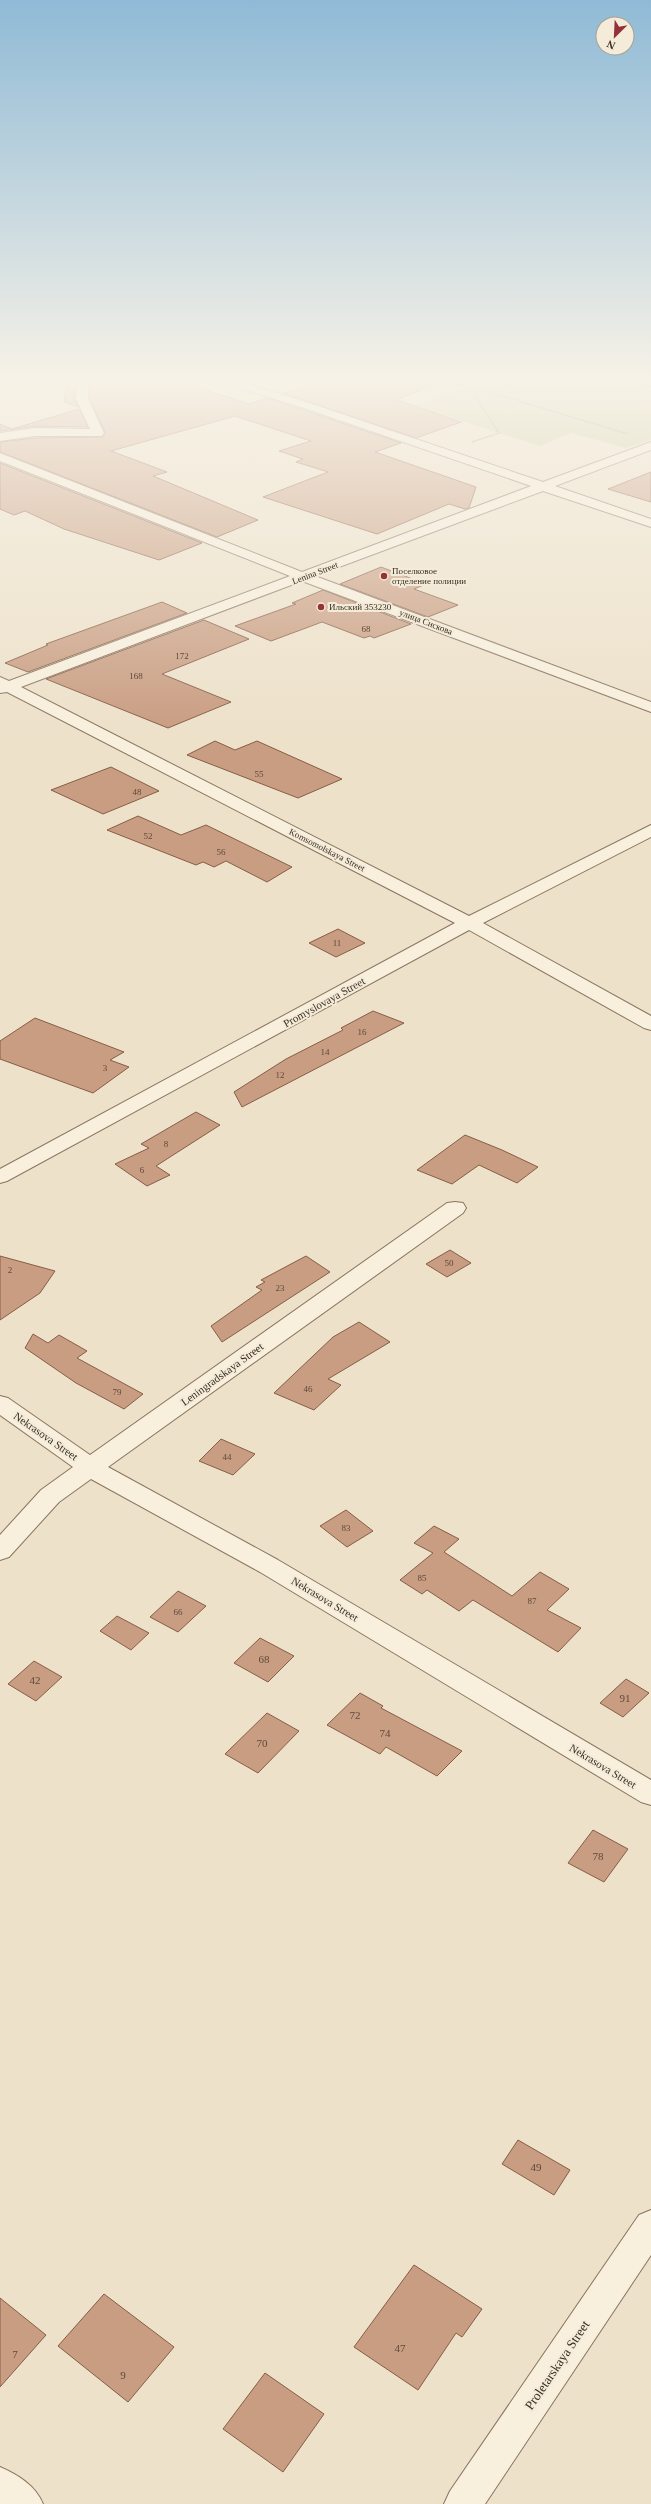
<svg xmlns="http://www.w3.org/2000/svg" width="651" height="2504" font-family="'Times New Roman',serif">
<rect width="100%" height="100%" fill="#ede1ca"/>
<!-- green -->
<path fill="#c7cb9e" d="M482,381H615L651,391V440L626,448L571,433L540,446L415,406Z"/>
<!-- building -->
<g fill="#c99d82" stroke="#875d46">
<path d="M67,381H76L74,399L78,407L64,402Z"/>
<path d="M90,381H178L249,404L268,398L401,443L375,452L476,487L469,508L465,509L449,504L377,534L263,497L328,472L296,462L303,459L279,451L311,441L235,416L111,451L167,472L153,476L258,520L217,537L0,452V442L35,438L103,437L105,432L90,399Z"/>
<path d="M323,381H442L397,400L461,422L416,438L283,393Z"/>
<path d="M79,409L88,427L35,426L0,431V424L12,429Z"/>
<path d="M0,463L202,543L159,560L64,529L25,511L14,515L0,509Z"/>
<path d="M651,472V502L608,489Z"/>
<path d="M381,567L426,584L414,589L458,605L428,617L340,584Z"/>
<path d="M323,590L411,624L374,638L370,636L364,638L322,622L271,641L235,626L296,604L292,603Z"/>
<path d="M162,602L187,613L28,672L5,663L48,645L46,644Z"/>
<path d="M204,620L249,639L162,674L231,702L168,728L46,679Z"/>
<path d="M215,741L235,750L257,741L342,779L298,798L187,755Z"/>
<path d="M111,767L159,791L103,814L51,790Z"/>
<path d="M138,816L181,835L206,825L292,867L267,882L226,861L214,867L203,862L196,865L107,830Z"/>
<path d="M338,929L365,943L336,957L309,943Z"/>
<path d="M373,1011L404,1023L242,1107L234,1092L286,1059L343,1030L341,1028Z"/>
<path d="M35,1018L124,1052L110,1060L129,1067L93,1093L0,1059V1041Z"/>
<path d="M196,1112L220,1125L156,1166L170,1175L147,1186L115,1164L149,1148L141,1144Z"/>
<path d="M465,1135L502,1150L538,1167L517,1183L479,1165L452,1184L417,1170Z"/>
<path d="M450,1250L471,1263L447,1277L426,1264Z"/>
<path d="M0,1256L55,1271L40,1293L0,1320Z"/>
<path d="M306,1256L330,1272L222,1342L211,1326L262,1290L256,1287L265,1282L261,1280Z"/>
<path d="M359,1322L390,1342L328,1379L341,1385L314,1410L274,1393L333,1337Z"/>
<path d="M33,1334L48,1343L59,1335L87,1351L77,1358L143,1394L124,1409L76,1383L25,1348Z"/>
<path d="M221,1439L255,1454L233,1475L199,1461Z"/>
<path d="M346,1510L373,1531L347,1547L320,1526Z"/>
<path d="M434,1526L459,1539L444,1552L512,1596L540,1572L569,1589L547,1610L581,1628L558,1652L473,1600L459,1611L427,1590L422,1594L400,1580L433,1553L414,1543Z"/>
<path d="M178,1591L206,1606L178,1632L150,1617Z"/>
<path d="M117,1616L149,1633L131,1650L100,1631Z"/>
<path d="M260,1638L294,1656L268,1682L234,1663Z"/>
<path d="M34,1661L62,1677L36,1701L8,1684Z"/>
<path d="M626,1679L649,1693L623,1717L600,1703Z"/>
<path d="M360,1693L383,1706L381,1708L462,1751L437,1776L386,1747L380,1754L327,1725Z"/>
<path d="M267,1713L299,1731L258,1773L225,1754Z"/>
<path d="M593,1830L628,1849L604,1882L568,1863Z"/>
<path d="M518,2140L570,2170L554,2195L502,2164Z"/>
<path d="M414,2265L482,2309L462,2337L456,2333L418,2390L354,2347Z"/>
<path d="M104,2294L174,2347L128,2402L58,2346Z"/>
<path d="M0,2298L46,2335L0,2387Z"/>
<path d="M265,2373L324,2414L283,2472L223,2429Z"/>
</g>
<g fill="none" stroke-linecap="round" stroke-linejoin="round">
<!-- minor casing -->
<g stroke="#89745f" stroke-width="2">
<g id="minor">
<path d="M77,381H88V399L104,433L102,436H35L0,441V433L35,428L90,429L76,399Z"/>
<path d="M222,381H238L309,403L543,482L651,442V450L555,486L651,519V527L543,491L315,576L651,702V712L302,581L21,687L469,916L651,825V837L483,923L651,1016V1030L644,1028L469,930L7,1181L0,1183V1169L455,923L7,692L0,693V677L9,681L290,576L0,461V453L302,572L531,486L301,407L223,383Z"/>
<path d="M453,381H469L463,384H454Z"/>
<path d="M632,381H651V387L634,383Z"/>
<path d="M455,1202L463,1203L466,1208L463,1213L108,1467L278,1560L651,1780V1805L641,1802L260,1572L91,1479L59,1502L9,1557L0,1560V1535L41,1490L73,1467L0,1415V1396L8,1398L90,1455L447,1203Z"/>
<path d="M651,2210V2255L485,2504H444L450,2491L639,2215Z"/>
<path d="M0,2467C18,2475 35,2485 43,2504H0Z"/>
</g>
</g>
<!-- path -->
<g stroke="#89745f" stroke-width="1.5" stroke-dasharray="1.5 1" stroke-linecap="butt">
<path d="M479,389L628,434"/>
<path d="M472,442L499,433L474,395"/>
</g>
<!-- minor -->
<use href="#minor" fill="#f8efdd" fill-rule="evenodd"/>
</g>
<!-- sky -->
<linearGradient id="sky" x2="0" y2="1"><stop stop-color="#8fbad6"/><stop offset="0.52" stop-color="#f7f2e7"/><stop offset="1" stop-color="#f7f2e7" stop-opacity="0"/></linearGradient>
<rect width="651" height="731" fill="url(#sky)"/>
<!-- markers -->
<g fill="#953237" stroke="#f4ecd9" stroke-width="1.5">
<circle cx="384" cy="576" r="4"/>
<circle cx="321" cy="607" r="4"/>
</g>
<g text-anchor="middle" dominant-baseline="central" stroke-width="4" stroke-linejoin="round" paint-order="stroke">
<!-- far-poi labels -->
<g font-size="9" fill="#3a2d22" stroke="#f4ecd9" text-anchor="start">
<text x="392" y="571">Поселковое<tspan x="392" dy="10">отделение полиции</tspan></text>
<text x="329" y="607">Ильский 353230</text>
</g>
<!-- far-street labels -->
<g font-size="9" fill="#3a2d22" stroke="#f4ecd9">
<text transform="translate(315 573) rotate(-21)">Lenina Street</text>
<text transform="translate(426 622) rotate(21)">улица Сискова</text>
<text transform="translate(327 850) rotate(27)">Komsomolskaya Street</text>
</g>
<!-- number labels -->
<g font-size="9" fill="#5e493a">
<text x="366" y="629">68</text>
<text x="182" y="656">172</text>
<text x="136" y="676">168</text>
<text x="259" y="774">55</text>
<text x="137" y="792">48</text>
<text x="148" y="836">52</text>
<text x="221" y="852">56</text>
<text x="337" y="943">11</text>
<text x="362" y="1032">16</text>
<text x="325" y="1052">14</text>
<text x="105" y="1068">3</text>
<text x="280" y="1075">12</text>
<text x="166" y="1144">8</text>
<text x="142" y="1170">6</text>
<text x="449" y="1263">50</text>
<text x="10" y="1270">2</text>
<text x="280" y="1288">23</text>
<text x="308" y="1389">46</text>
<text x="117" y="1392">79</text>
<text x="227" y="1457">44</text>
<text x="346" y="1528">83</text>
<text x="422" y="1578">85</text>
<text x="532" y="1601">87</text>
<text x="178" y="1612">66</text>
</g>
<!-- street labels -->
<g font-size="11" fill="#3a2d22" stroke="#f4ecd9">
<text transform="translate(324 1002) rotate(-29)">Promyslovaya Street</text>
<text transform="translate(222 1374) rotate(-36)">Leningradskaya Street</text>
<text transform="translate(46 1436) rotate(35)">Nekrasova Street</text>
<text transform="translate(325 1599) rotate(31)">Nekrasova Street</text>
<text transform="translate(603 1766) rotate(31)">Nekrasova Street</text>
</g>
<!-- near-number labels -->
<g font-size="11" fill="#5e493a">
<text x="264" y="1659">68</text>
<text x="35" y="1680">42</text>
<text x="625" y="1698">91</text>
<text x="355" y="1715">72</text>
<text x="385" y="1733">74</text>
<text x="262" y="1743">70</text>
<text x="598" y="1856">78</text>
<text x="536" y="2167">49</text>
<text x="400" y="2348">47</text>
<text x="15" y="2354">7</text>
<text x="123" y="2375">9</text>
</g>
<!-- near-street labels -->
<g font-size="13" fill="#3a2d22" stroke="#f4ecd9">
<text transform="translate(557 2365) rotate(-56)">Proletarskaya Street</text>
</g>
</g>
<!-- north arrow -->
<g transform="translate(615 36) rotate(204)"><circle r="19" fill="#f4ecd9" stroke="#aaa090"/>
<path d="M0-3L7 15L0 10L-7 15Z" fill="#953237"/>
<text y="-6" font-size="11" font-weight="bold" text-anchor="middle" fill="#3a2d22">N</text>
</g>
</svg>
